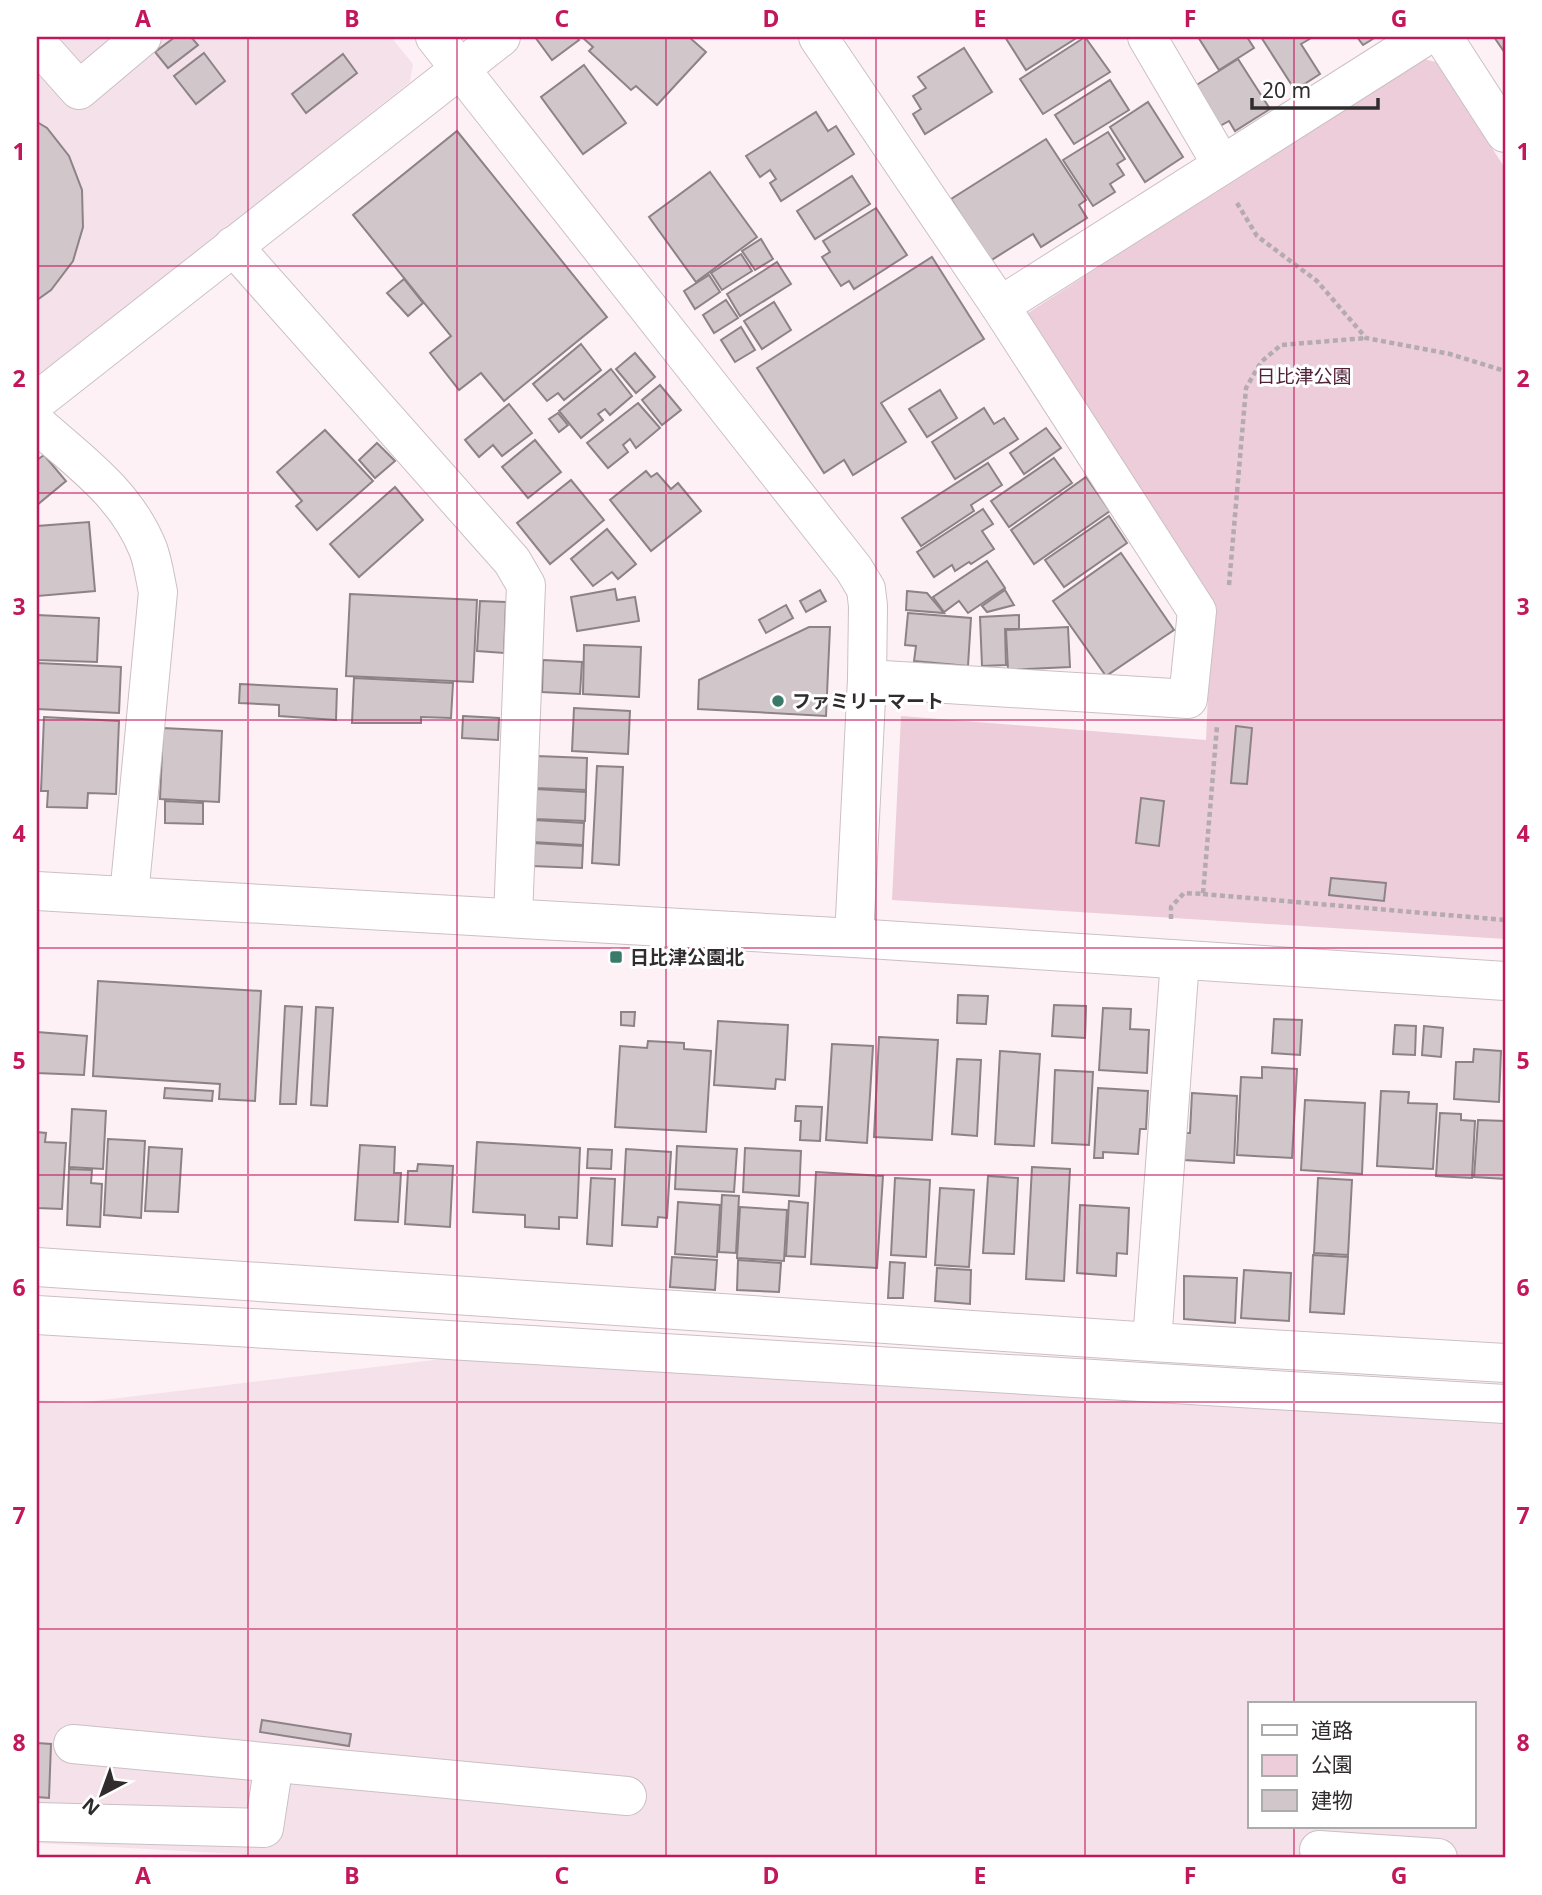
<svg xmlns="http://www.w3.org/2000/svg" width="1542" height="1895" font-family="'Noto Sans','Noto Sans JP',sans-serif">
<rect width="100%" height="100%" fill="#fdf1f5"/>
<!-- built -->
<g fill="#f5e1e9" fill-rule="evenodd">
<path d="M37,37H391L413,64L410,82L37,379Z"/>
<path d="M499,1352L1505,1403V1858H308L37,1843V1400L78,1403ZM1250,1704H1474V1827H1250Z"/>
</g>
<!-- green -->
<path fill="#edcdd9" d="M1420,58L1436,62L1505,168V939L892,900L901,716L1206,740L1212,605L1025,315Z"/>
<!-- building -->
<g fill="#d1c6ca" stroke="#8d8386" stroke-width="2">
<path d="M175,37H191L198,45L168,68L155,52Z"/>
<path d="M535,37H577L579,40L552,60Z"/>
<path d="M582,37H689L706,52L657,105L636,86L631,90L589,51L593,47Z"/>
<path d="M1005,37H1078L1026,70Z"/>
<path d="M1085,37L1110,72L1043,114L1020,79Z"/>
<path d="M1198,37H1247L1254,48L1219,70Z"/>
<path d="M1261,37H1313L1301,44L1320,74L1295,90Z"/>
<path d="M1357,37H1376L1363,45Z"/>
<path d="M1494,37H1505V53Z"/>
<path d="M964,48L992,92L925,134L913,114L921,109L913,96L926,88L918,77Z"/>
<path d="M204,53L225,81L196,104L174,76Z"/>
<path d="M343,54L357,73L306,113L292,94Z"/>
<path d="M1238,59L1270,109L1235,131L1229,121L1220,126L1195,86Z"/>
<path d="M584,65L626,123L583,154L541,97Z"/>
<path d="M1110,80L1129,110L1074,144L1055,115Z"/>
<path d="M1148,102L1183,157L1145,182L1110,127Z"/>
<path d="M816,112L828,131L836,126L854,154L781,201L770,183L776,179L770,170L760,177L746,156Z"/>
<path d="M37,122L47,128L69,156L82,190L83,227L73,261L51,290L37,300Z"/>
<path d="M457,131L607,317L504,401L481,373L459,390L430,353L451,336L353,215Z"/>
<path d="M1108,132L1125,159L1117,164L1124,175L1110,184L1115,192L1093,206L1063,160Z"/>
<path d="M1046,139L1086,200L1079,205L1087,218L1041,247L1033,234L990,261L951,199Z"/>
<path d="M710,172L757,237L696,282L649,217Z"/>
<path d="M852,176L870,204L815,239L797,211Z"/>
<path d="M876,208L907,255L854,289L849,281L841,286L822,257L830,252L823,241Z"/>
<path d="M761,239L773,259L755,270L742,251Z"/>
<path d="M741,254L752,271L722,290L711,273Z"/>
<path d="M932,257L984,339L881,403L906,442L853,475L844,460L824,473L757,368Z"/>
<path d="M777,262L791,284L740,316L727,294Z"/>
<path d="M709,275L720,292L695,309L684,291Z"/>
<path d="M404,279L423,303L408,316L387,293Z"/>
<path d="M726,300L738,318L714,333L703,315Z"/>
<path d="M774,302L791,330L762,349L744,321Z"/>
<path d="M741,327L755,350L735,362L721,340Z"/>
<path d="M581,344L601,370L564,400L558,393L547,401L533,384Z"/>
<path d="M635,353L655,377L636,393L616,369Z"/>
<path d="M611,369L632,396L610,415L605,409L598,414L603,420L581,438L559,411Z"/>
<path d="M660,385L681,410L662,425L642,400Z"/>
<path d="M940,390L957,418L927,437L909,409Z"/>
<path d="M638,403L660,428L636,448L630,439L623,445L628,452L608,468L587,443Z"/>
<path d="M509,404L532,433L502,456L493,445L479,457L465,440Z"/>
<path d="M984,408L994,424L1004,418L1018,439L955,479L932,442Z"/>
<path d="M558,413L568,425L559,432L549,419Z"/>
<path d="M1046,428L1061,448L1024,474L1010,453Z"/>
<path d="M325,430L373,481L317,530L296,506L302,501L277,472Z"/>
<path d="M535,440L561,472L528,498L502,467Z"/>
<path d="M377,443L395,461L375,478L359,460Z"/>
<path d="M44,455L66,481L37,505V460Z"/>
<path d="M1054,458L1072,483L1009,527L991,501Z"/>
<path d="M988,463L1002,485L971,505L974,511L921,546L902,518Z"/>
<path d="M646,471L651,477L657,473L671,489L678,483L701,511L651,551L610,500Z"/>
<path d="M1086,477L1110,511L1034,564L1011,530Z"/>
<path d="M571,480L604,520L550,564L517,523Z"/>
<path d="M395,487L423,520L359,577L330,544Z"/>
<path d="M983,509L993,524L982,531L994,549L971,564L969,562L955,571L952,565L934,577L917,552Z"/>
<path d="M1109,516L1127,543L1064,587L1045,560Z"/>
<path d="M89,522L95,591L38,596L37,526Z"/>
<path d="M607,529L636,564L618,579L612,572L593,586L571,559Z"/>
<path d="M1121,553L1174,630L1106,676L1053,601Z"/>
<path d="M987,561L1005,588L968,613L959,601L944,612L933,597Z"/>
<path d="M615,589L617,600L635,597L639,621L577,631L571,597Z"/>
<path d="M820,590L826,601L806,612L800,601Z"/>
<path d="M1005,590L1014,605L987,612L982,606Z"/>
<path d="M907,591L927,593L944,613L906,610Z"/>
<path d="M350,594L477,600L473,682L346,676Z"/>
<path d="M480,601L506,602L504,653L477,651Z"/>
<path d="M786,605L793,618L766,633L759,620Z"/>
<path d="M908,613L971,618L968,666L914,661L916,646L905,645Z"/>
<path d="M37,615L99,618L97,662L37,660Z"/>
<path d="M1019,615V629H1005L1006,665L982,666L980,617Z"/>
<path d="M809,627H830L826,716L698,709L699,680Z"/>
<path d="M1068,627L1070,667L1008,670L1006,630Z"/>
<path d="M584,645L641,647L639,697L583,694Z"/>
<path d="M543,660L582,662L580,694L542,692Z"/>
<path d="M37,663L121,667L119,713L37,709Z"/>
<path d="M354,678L453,683L451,718L421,717V723H352Z"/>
<path d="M240,684L337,689L336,720L279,716V705L239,703Z"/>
<path d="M574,708L630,711L628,754L572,751Z"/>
<path d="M463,716L499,718L498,740L462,738Z"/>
<path d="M44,717L119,721L116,794L88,793L87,808L47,807L48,791H41Z"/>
<path d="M1236,726L1252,728L1247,784L1231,783Z"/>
<path d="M163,728L222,731L219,802L160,799Z"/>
<path d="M537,756L587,758L586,790L535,788Z"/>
<path d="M597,766L623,767L619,865L592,863Z"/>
<path d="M535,789L586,792L585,821L534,819Z"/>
<path d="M1141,798L1164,801L1159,846L1136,843Z"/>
<path d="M165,801L203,803V824L165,823Z"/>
<path d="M534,820L584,823L583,845L533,842Z"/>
<path d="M532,843L583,846L582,868L532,866Z"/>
<path d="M1331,878L1386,883L1384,901L1329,895Z"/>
<path d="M98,981L261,991L255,1101L219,1099L220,1084L93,1076Z"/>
<path d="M958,995L988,996L986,1024L957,1023Z"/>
<path d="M1054,1005L1086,1006L1085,1038L1052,1036Z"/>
<path d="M285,1006L302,1007L296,1104H280Z"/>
<path d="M316,1007L333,1008L327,1106L311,1105Z"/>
<path d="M1103,1008L1131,1009L1130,1029L1149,1030L1147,1073L1099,1070Z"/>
<path d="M621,1012H635L634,1026L621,1025Z"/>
<path d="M1274,1019L1302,1020L1300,1055L1272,1053Z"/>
<path d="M718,1021L788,1025L785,1080L776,1079L775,1089L714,1085Z"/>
<path d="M1395,1025L1416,1026L1415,1055L1393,1054Z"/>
<path d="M1424,1026L1443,1028L1441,1057L1422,1055Z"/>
<path d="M37,1032L87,1036L84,1075L37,1073Z"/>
<path d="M879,1037L938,1040L932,1140L874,1137Z"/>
<path d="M648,1041L684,1043V1049L711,1051L706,1132L615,1127L620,1046L647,1048Z"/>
<path d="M832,1044L873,1046L867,1143L826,1140Z"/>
<path d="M1474,1049L1501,1051L1499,1102L1454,1099L1456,1062H1473Z"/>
<path d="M1000,1051L1040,1054L1034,1146L995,1144Z"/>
<path d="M957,1059L981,1060L977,1136L952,1134Z"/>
<path d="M1262,1067L1297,1069L1292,1158L1237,1155L1241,1077L1262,1078Z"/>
<path d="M1055,1070L1093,1072L1089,1145L1052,1143Z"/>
<path d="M165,1088L213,1091L212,1101L164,1098Z"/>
<path d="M1098,1088L1148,1091L1146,1129H1140L1138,1154L1103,1152V1158H1094Z"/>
<path d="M1381,1091L1409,1092L1408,1103L1437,1104L1433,1169L1377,1166Z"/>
<path d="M1192,1093L1237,1096L1234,1163L1184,1160L1185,1133H1190Z"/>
<path d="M1305,1100L1365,1103L1362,1174L1301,1170Z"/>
<path d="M796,1106L822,1107L820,1141L800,1140L801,1121H795Z"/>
<path d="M72,1109L106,1111L103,1169L69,1167Z"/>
<path d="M1440,1113L1461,1114V1120L1475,1121L1472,1178L1436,1176Z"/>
<path d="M1478,1120L1505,1121V1179L1474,1177Z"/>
<path d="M37,1132L46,1133L45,1142L66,1143L62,1209L37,1208Z"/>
<path d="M108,1139L145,1141L141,1218L104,1215Z"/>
<path d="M477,1142L580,1148L577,1218L559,1217V1229L525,1227V1215L473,1212Z"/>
<path d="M360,1145L395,1147L394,1173H401L398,1222L355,1220Z"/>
<path d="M677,1146L737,1149L734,1192L675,1189Z"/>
<path d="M149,1147L182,1149L178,1212L145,1211Z"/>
<path d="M745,1148L801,1151L799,1196L743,1192Z"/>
<path d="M588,1149L612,1150L611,1169L587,1168Z"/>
<path d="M626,1149L671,1152L667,1218L658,1217L657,1227L622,1225Z"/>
<path d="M418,1164L453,1166L450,1227L405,1224L408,1171H417Z"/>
<path d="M1032,1167L1070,1169L1064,1281L1026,1279Z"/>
<path d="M69,1169L92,1170L91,1183L102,1184L100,1227L67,1225Z"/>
<path d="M816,1172L883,1176L877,1268L811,1264Z"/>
<path d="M988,1176L1018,1178L1014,1254L983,1253Z"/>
<path d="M591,1178L615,1179L612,1246L587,1244Z"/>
<path d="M895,1178L930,1180L926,1257L891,1255Z"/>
<path d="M1318,1178L1352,1180L1348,1255L1314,1253Z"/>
<path d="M940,1188L974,1190L969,1267L935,1265Z"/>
<path d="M722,1195L739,1196L736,1253L719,1252Z"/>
<path d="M789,1201L808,1203L805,1257L786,1256Z"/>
<path d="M678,1202L720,1205L717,1257L675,1254Z"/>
<path d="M1080,1205L1129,1208L1127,1254L1117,1253L1116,1276L1077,1273Z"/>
<path d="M740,1207L787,1210L784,1261L737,1258Z"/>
<path d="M1313,1255L1348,1257L1344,1314L1310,1312Z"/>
<path d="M672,1257L717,1260L715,1290L670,1287Z"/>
<path d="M738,1260L781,1263L779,1292L737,1290Z"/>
<path d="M890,1262L905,1263L903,1298H888Z"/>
<path d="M937,1268L971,1270L970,1304L935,1301Z"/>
<path d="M1244,1270L1291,1273L1289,1321L1241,1318Z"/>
<path d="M1184,1276L1237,1278L1235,1323L1184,1319Z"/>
<path d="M262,1720L351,1734L349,1746L260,1732Z"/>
<path d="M37,1743L51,1744L49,1798L37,1797Z"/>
</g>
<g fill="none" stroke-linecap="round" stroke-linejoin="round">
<!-- minor casing -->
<g stroke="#cbc0c4" stroke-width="40">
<g id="minor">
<path d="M435,37L854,569L866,589L868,606L867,679L854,938"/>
<path d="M818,37L1000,306L1197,611L1188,699L867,679"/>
<path d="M1147,37L1222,165"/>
<path d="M1443,37L1505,133"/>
<path d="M37,43L79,90L142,37"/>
<path d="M233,246L512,561L526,585L513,918"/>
<path d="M1000,306L1424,37"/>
<path d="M37,401L501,37"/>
<path d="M37,424C80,462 126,494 148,549C153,562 155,578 158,592L129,896"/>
<path d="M37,891L854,938L1505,981"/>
<path d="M37,1267L1152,1342L1505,1363"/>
<path d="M37,1315L1505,1404"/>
<path d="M1152,1342L1180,960"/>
<path d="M73,1744L627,1796"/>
<path d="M37,1822L264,1828L274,1763"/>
<path d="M1319,1850L1438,1858"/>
</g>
</g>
<!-- path -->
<g stroke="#b4abae" stroke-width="4.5" stroke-dasharray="5 3.5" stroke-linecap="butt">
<path d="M1237,203L1257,236L1317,281L1366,338L1450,354L1505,371"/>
<path d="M1229,585L1246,388L1261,362L1281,345L1366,338"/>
<path d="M1203,894L1505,920"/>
<path d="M1171,919V907L1184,893L1203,894L1217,726"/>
</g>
<!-- minor -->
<use href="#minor" stroke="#fff" stroke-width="38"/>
</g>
<!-- grid -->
<path fill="none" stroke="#c2185b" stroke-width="2" stroke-opacity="0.55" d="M248,37V1858M457,37V1858M666,37V1858M876,37V1858M1085,37V1858M1294,37V1704M37,266H1505M37,493H1505M37,720H1505M37,948H1505M37,1175H1505M37,1402H1505M37,1629H1505M1294,1827V1858"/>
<!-- markers -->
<g fill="#3a7a68" stroke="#fff" stroke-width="2.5">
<circle cx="778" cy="701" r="7"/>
<rect x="609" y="950" width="14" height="14" rx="3.5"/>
</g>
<g text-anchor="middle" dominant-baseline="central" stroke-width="6" stroke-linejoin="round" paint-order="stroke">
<!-- park labels -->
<g font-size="19" fill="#502237" stroke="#fff">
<text x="1304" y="376">日比津公園</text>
</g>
<!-- poi labels -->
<g font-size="19" font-weight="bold" fill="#302c2d" stroke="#fff" text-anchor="start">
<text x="792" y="701">ファミリーマート</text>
<text x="630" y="957">日比津公園北</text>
</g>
</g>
<!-- border -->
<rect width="1542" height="1895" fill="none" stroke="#ffffff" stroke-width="77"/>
<!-- legend -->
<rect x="1248" y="1702" width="228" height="126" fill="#ffffff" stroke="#acabab" stroke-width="2"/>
<rect x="1262" y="1725" width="35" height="10" fill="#ffffff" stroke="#acabab" stroke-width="2"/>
<text x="1311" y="1738" font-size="21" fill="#302c2d">道路</text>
<rect x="1262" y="1755" width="35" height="21" fill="#edcdd9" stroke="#acabab" stroke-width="2"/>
<text x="1311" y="1772" font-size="21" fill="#302c2d">公園</text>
<rect x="1262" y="1790" width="35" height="21" fill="#d1c6ca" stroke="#acabab" stroke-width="2"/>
<text x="1311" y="1808" font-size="21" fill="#302c2d">建物</text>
<!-- north arrow -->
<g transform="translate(102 1794) rotate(221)" stroke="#ffffff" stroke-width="5" paint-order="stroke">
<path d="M0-5L12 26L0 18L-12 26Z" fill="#302c2d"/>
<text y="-10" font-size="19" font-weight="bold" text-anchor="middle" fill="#302c2d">N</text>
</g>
<!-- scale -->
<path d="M1252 98v10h126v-10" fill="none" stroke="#302c2d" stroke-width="3.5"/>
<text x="1262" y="98" font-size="21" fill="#302c2d" stroke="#ffffff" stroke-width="5" paint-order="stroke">20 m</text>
<rect x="38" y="38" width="1466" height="1818" fill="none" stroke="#c2185b" stroke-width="2.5"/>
<g font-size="23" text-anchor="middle" font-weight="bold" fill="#c2185b">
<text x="143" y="27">A</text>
<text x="352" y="27">B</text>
<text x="562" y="27">C</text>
<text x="771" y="27">D</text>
<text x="980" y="27">E</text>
<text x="1190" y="27">F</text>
<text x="1399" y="27">G</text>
<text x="19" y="160">1</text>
<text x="1523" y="160">1</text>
<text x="19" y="387">2</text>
<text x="1523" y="387">2</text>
<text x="19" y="615">3</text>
<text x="1523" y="615">3</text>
<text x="19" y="842">4</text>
<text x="1523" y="842">4</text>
<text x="19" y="1069">5</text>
<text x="1523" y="1069">5</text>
<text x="19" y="1296">6</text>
<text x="1523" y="1296">6</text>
<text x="19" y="1524">7</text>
<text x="1523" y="1524">7</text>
<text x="19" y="1751">8</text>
<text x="1523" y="1751">8</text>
<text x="143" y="1884">A</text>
<text x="352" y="1884">B</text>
<text x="562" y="1884">C</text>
<text x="771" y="1884">D</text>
<text x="980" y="1884">E</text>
<text x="1190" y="1884">F</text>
<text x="1399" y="1884">G</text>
</g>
</svg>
